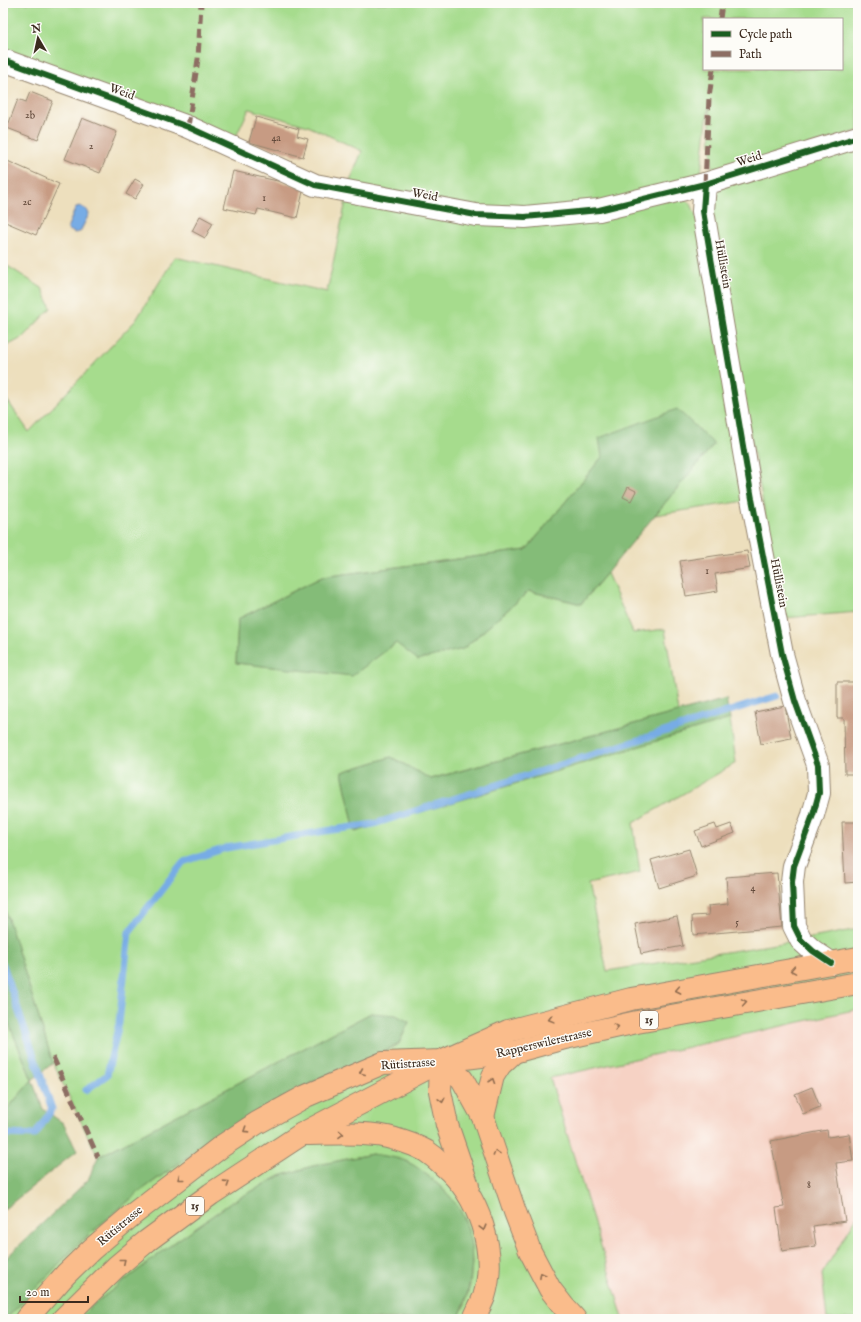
<svg xmlns="http://www.w3.org/2000/svg" width="861" height="1322" font-family="'IM FELL English',serif">
<rect width="100%" height="100%" fill="#fdfcf7"/>
<filter id="ink" filterUnits="userSpaceOnUse"><feTurbulence type="fractalNoise" baseFrequency=".025" numOctaves="2"/><feDisplacementMap in="SourceGraphic" scale="8" xChannelSelector="R" yChannelSelector="G"/><feConvolveMatrix kernelMatrix="1 2 1 2 8 2 1 2 1" color-interpolation-filters="sRGB"/></filter>
<filter id="wash" filterUnits="userSpaceOnUse"><feTurbulence type="fractalNoise" baseFrequency=".012" numOctaves="4" result="noise"/><feDisplacementMap in="SourceGraphic" scale="16" xChannelSelector="R" yChannelSelector="G"/><feGaussianBlur stdDeviation="0.9" result="paint"/><feColorMatrix in="noise" values="0 0 0 0 0 0 0 0 0 0 0 0 0 0 0 0 0 1.4 0 .05"/><feComposite in="paint" operator="in"/></filter>
<g filter="url(#wash)">
<rect width="100%" height="100%" fill="#eddfbd"/>
<!-- built -->
<path fill="#f6d2c4" d="M858,1009V1215L822,1274L827,1319L623,1318L550,1078Z"/>
<!-- green -->
<g fill="#a6dc8d" stroke="#708356" fill-rule="evenodd">
<path d="M3,3H858V131L724,169L712,167L709,102L701,173L694,178L614,201L510,212L349,184L362,151L308,126L249,109L231,147L3,60ZM704,19H842V69H704Z"/>
<path d="M858,144V612L784,618L710,214L715,193L730,182Z"/>
<path d="M348,191L475,219L683,198L691,204L696,215L745,501L655,515L714,444L602,457L526,550L322,577L238,619L236,663L352,675L396,643L463,649L529,591L581,604L607,573L633,633L665,629L678,712L430,779L391,757L342,772L355,831L730,719L736,763L633,823L640,872L588,884L607,971L801,940L858,929V1009L550,1078L623,1318L626,1319H458L465,1304L470,1285L472,1262L470,1241L465,1220L454,1202L442,1188L426,1174L408,1162L388,1157L372,1154L313,1166L280,1176L232,1202L175,1242L94,1304L79,1319H6L78,1244L139,1192L204,1145L259,1110L324,1076L379,1055L399,1044L409,1022L371,1013L98,1157L53,1063L3,903V394L29,432L136,320L175,257L327,292Z"/>
<path d="M3,263L42,288L51,308L22,338L3,348Z"/>
<path d="M3,1009L32,1080L3,1114Z"/>
<path d="M858,1215V1319H827L822,1274Z"/>
</g>
<!-- forest -->
<g fill="#84bc78" stroke="#60734b">
<path d="M677,409L714,444L581,604L529,591L463,649L418,660L396,643L352,676L236,663L238,619L322,577L526,550L602,457L599,438Z"/>
<path d="M726,699L730,719L355,832L342,772L391,757L431,779Z"/>
<path d="M3,903L53,1063L32,1080L43,1109L63,1123L77,1151L3,1210V1114L32,1080L3,1009Z"/>
<path d="M371,1013L396,1015L409,1022L399,1043L379,1055L324,1076L259,1110L204,1145L139,1192L78,1244L6,1319H3V1261L88,1180L98,1157Z"/>
<path d="M372,1154C384,1156 397,1157 408,1162C418,1167 427,1175 435,1182C447,1192 460,1206 465,1221C477,1253 472,1289 458,1319H79L94,1304L175,1242L232,1202L280,1176L313,1166Z"/>
</g>
<!-- water -->
<path fill="#77ace5" stroke="#596b82" d="M80,206L87,210L89,214L80,232L75,233L68,230V226L76,207Z"/>
<g fill="none" stroke-linecap="round" stroke-linejoin="round">
<!-- stream -->
<g stroke="#77ace5" stroke-width="7">
<path d="M3,965L52,1109L35,1135L3,1134"/>
<path d="M86,1090L107,1075L119,1023L129,932L183,862L226,848L325,831L374,824L777,696"/>
</g>
</g>
<g id="blocks">
<!-- building -->
<g fill="#c79b83">
<path d="M30,92L53,101L38,140L7,128L18,99L26,102Z"/>
<path d="M256,117L299,129L297,136L308,139L303,157L249,142Z"/>
<path d="M82,118L117,132L100,173L65,159Z"/>
<path d="M3,159L59,184L36,235L3,221Z"/>
<path d="M233,171L304,187L297,218L258,209L256,215L224,208Z"/>
<path d="M135,179L144,184L135,199L126,194Z"/>
<path d="M200,216L213,223L205,238L192,231Z"/>
<path d="M628,487L636,491L631,501L623,497Z"/>
<path d="M747,551L750,568L715,574L718,591L686,596L680,561Z"/>
<path d="M837,682H858V774H845L844,718H837Z"/>
<path d="M785,706L791,738L761,744L755,712Z"/>
<path d="M842,822H858V882L845,883Z"/>
<path d="M715,824L717,829L731,824L735,833L701,846L695,831Z"/>
<path d="M689,849L697,876L659,888L651,860Z"/>
<path d="M777,873L782,927L693,935L692,916L709,915L708,906L728,904L726,877Z"/>
<path d="M677,916L683,946L641,954L635,924Z"/>
<path d="M812,1087L820,1107L803,1114L795,1094Z"/>
<path d="M827,1130L828,1137L849,1134L853,1161L836,1163L845,1221L813,1226L816,1246L782,1251L776,1208L784,1207L771,1141Z"/>
</g>
</g>
</g>
<g filter="url(#ink)">
<use href="#blocks" fill-opacity="0" stroke="#94846e" stroke-width="1"/>
<g fill="none" stroke-linecap="round" stroke-linejoin="round">
<!-- street casing -->
<g stroke="#94846e" stroke-width="24">
<g id="street">
<path d="M3,60L188,127L315,185L476,215L525,217L599,210L705,184L858,137"/>
<path d="M705,184L703,211L752,499L782,654L795,701L818,765L819,793L813,815L794,866L792,882L794,926L801,940L813,951L831,963"/>
</g>
</g>
<!-- primary casing -->
<g stroke="#94846e" stroke-width="24">
<g id="primary">
<path d="M26,1319L66,1274L92,1249L132,1215L222,1146L257,1123L306,1096L383,1063L441,1061L514,1052L565,1038L637,1022L858,983"/>
<path d="M63,1319L116,1267L147,1241L211,1194L302,1134L441,1061L508,1031L631,999L858,958"/>
</g>
</g>
<!-- highway casing -->
<g stroke="#94846e" stroke-width="24">
<g id="highway">
<path d="M441,1061L462,1079L483,1117L515,1212L530,1251L550,1289L564,1307L575,1319"/>
<path d="M441,1061L440,1091L447,1125L468,1186"/>
<path d="M483,1117L493,1076L500,1065L514,1052"/>
<path d="M302,1134C328,1134 371,1131 395,1139C406,1142 417,1146 426,1151C432,1155 438,1160 443,1165C479,1195 498,1251 484,1297C481,1304 477,1312 474,1319"/>
</g>
</g>
<!-- street -->
<use href="#street" stroke="#fff" stroke-width="22"/>
<!-- primary -->
<use href="#primary" stroke="#fabc8b" stroke-width="22"/>
<!-- highway -->
<use href="#highway" stroke="#fabc8b" stroke-width="22"/>
<!-- quiet -->
<g stroke="#8d6e63" stroke-width="5" stroke-dasharray="10 5" stroke-linecap="butt">
<path d="M720,19L722,3"/>
<path d="M188,127L198,59L201,3"/>
<path d="M705,184L709,98L713,69"/>
<path d="M53,1057L98,1157"/>
</g>
<!-- cycleway casing -->
<g stroke="#fdfcf7" stroke-width="8">
<g id="cycleway">
<path d="M3,60L188,127L315,185L476,215L525,217L599,210L705,184L858,137"/>
<path d="M705,184L703,211L752,499L782,654L795,701L818,765L819,793L813,815L794,866L792,882L794,926L801,940L813,951L831,963"/>
</g>
</g>
<!-- cycleway -->
<use href="#cycleway" stroke="#1b5e20" stroke-width="6"/>
</g>
<!-- one-way arrows -->
<defs><path id="oneway-chevron" d="M-2-3.5L2.5 0L-2 3.5" fill="none" stroke-width="1.6" stroke-linecap="round" stroke-linejoin="round"/></defs>
<g stroke="#916c4f">
<use href="#oneway-chevron" transform="translate(793 970) rotate(170)"/>
<use href="#oneway-chevron" transform="translate(678 990) rotate(169)"/>
<use href="#oneway-chevron" transform="translate(744 1002) rotate(-10)"/>
<use href="#oneway-chevron" transform="translate(551 1019) rotate(165)"/>
<use href="#oneway-chevron" transform="translate(616 1027) rotate(-13)"/>
<use href="#oneway-chevron" transform="translate(362 1072) rotate(157)"/>
<use href="#oneway-chevron" transform="translate(492 1081) rotate(-71)"/>
<use href="#oneway-chevron" transform="translate(442 1100) rotate(78)"/>
<use href="#oneway-chevron" transform="translate(246 1130) rotate(147)"/>
<use href="#oneway-chevron" transform="translate(341 1134) rotate(1)"/>
<use href="#oneway-chevron" transform="translate(496 1153) rotate(-109)"/>
<use href="#oneway-chevron" transform="translate(180 1178) rotate(142)"/>
<use href="#oneway-chevron" transform="translate(227 1183) rotate(-33)"/>
<use href="#oneway-chevron" transform="translate(483 1228) rotate(75)"/>
<use href="#oneway-chevron" transform="translate(123 1261) rotate(-39)"/>
<use href="#oneway-chevron" transform="translate(542 1275) rotate(-119)"/>
</g>
</g>
<g text-anchor="middle" dominant-baseline="central" stroke-width="3" stroke-linejoin="round" paint-order="stroke">
<!-- number labels -->
<g font-size="10" fill="#5e4637">
<text x="30" y="115">2b</text>
<text x="276" y="138">4a</text>
<text x="91" y="146">2</text>
<text x="264" y="198">1</text>
<text x="27" y="202">2c</text>
<text x="707" y="571">1</text>
<text x="753" y="888">4</text>
<text x="737" y="922">5</text>
<text x="809" y="1185">8</text>
</g>
<!-- shield labels -->
<g fill="#fdfcf7" stroke="#75695f" stroke-width="1">
<rect x="640" y="1011" width="18" height="18" rx="3"/>
<rect x="186" y="1197" width="18" height="18" rx="3"/>
</g>
<g font-size="11" font-weight="bold" fill="#3b2a1e">
<text x="649" y="1020">15</text>
<text x="195" y="1206">15</text>
</g>
<!-- street labels -->
<g font-size="12" fill="#3b2a1e" stroke="#fdfcf7">
<text transform="translate(122 92) rotate(20)">Weid</text>
<text transform="translate(749 159) rotate(-17)">Weid</text>
<text transform="translate(425 195) rotate(11)">Weid</text>
<text transform="translate(723 264) rotate(80)">Hüllistein</text>
<text transform="translate(779 583) rotate(79)">Hüllistein</text>
<text transform="translate(544 1043) rotate(-13)">Rapperswilerstrasse</text>
<text transform="translate(408 1064) rotate(-4)">Rütistrasse</text>
<text transform="translate(120 1226) rotate(-40)">Rütistrasse</text>
</g>
</g>
<!-- margin -->
<rect width="861" height="1322" fill="none" stroke="#fdfcf7" stroke-width="16"/>
<!-- legend -->
<rect x="703" y="18" width="140" height="52" fill="#fdfcf7" stroke="#afa8a0"/>
<rect x="711" y="31" width="20" height="6" fill="#1b5e20" stroke="#afa8a0"/>
<text x="739" y="38" font-size="12" fill="#3b2a1e">Cycle path</text>
<rect x="711" y="51" width="20" height="6" fill="#8d6e63" stroke="#afa8a0"/>
<text x="739" y="58" font-size="12" fill="#3b2a1e">Path</text>
<!-- north arrow -->
<g transform="translate(38 38) rotate(351)" stroke="#fdfcf7" stroke-width="3" paint-order="stroke">
<path d="M0-3L7 15L0 10L-7 15Z" fill="#3b2a1e"/>
<text y="-6" font-size="11" font-weight="bold" text-anchor="middle" fill="#3b2a1e">N</text>
</g>
<!-- scale -->
<path d="M20 1296v6h68v-6" fill="none" stroke="#3b2a1e" stroke-width="2"/>
<text x="26" y="1296" font-size="12" fill="#3b2a1e" stroke="#fdfcf7" stroke-width="3" paint-order="stroke">20 m</text>
</svg>
